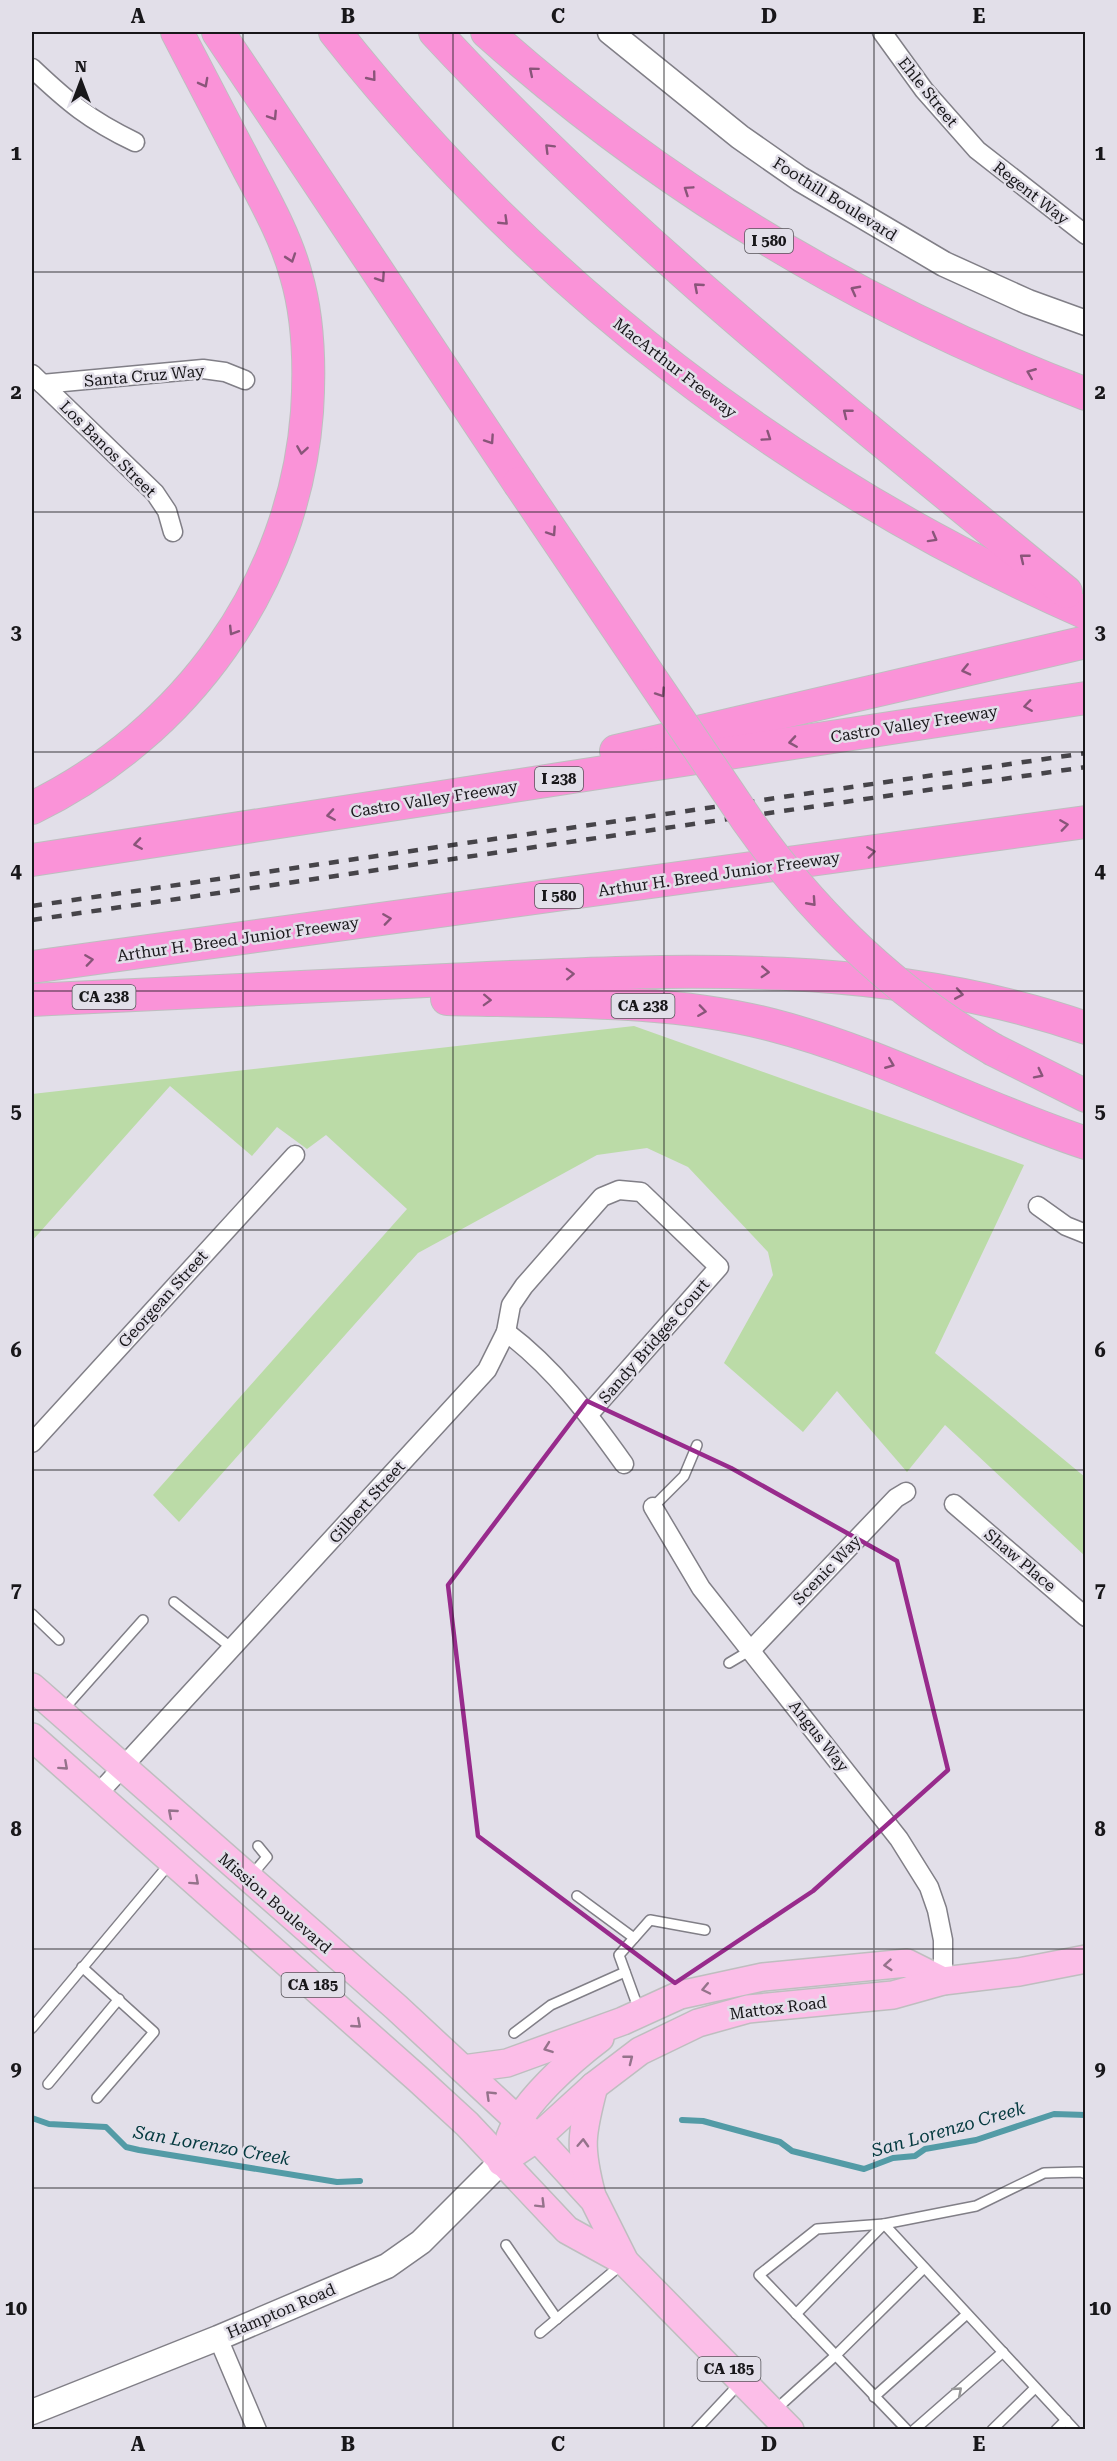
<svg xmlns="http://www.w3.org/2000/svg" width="1117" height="2461" font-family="'Roboto Serif',serif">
<rect width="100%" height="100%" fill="#e2dfe9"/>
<!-- grass -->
<path fill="#bbdba7" d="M634,1026L1024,1165L935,1353L1085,1477V1556L945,1425L907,1472L837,1391L803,1432L724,1363L773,1275L768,1252L688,1167L647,1148L597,1155L418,1253L179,1522L153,1495L407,1209L326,1135L307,1149L277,1127L252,1156L170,1086L32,1241V1094Z"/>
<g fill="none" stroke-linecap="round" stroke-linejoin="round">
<!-- stream -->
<g stroke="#539ba6" stroke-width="6">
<path d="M32,2118L49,2124L106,2127L126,2147L139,2150L337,2182L360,2181"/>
<path d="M682,2120L703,2121L780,2142L792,2151L864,2169L893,2158L915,2156L925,2149L976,2140L1054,2114L1086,2115"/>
</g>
<!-- lane casing -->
<g stroke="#817f87" stroke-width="12">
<g id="lane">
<path d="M653,1507L684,1476L697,1445"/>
<path d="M174,1602L233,1649"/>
<path d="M32,1614L59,1640"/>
<path d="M729,1663L751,1650"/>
<path d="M62,1711L143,1620"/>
<path d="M251,1876L267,1857L258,1846"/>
<path d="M577,1896L634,1938"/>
<path d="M82,1967L154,2032L97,2098"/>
<path d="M639,2010L619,1955L650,1920L705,1930"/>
<path d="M32,2028L171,1862"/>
<path d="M514,2033L551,2005L625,1972"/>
<path d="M48,2084L119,1999"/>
<path d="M506,2245L557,2319"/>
<path d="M796,2314L884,2224L976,2206L1044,2173L1081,2172L1086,2174"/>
<path d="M540,2333L621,2265"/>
<path d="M874,2397L967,2314"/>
<path d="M774,2411L835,2356L924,2268"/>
<path d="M696,2430L740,2383"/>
<path d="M907,2430L759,2275L817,2229L884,2224L1075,2430"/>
<path d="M914,2430L1003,2352"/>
<path d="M992,2430L1035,2388"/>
<path d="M1056,2430L1066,2420"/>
</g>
</g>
<!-- street casing -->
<g stroke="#817f87" stroke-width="21">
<g id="street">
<path d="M882,32L924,90L977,150L1086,235"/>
<path d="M32,68C68,102 89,120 135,142"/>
<path d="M32,374L155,493L167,511L173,532"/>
<path d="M42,384L203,369L225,372L245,380"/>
<path d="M1038,1206L1066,1226L1086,1234"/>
<path d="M506,1332C554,1368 589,1415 624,1464"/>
<path d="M32,1443L295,1155"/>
<path d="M954,1504L1086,1617"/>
<path d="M653,1507L701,1588L899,1839L929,1887L937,1910L943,1940V1981"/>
<path d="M751,1650L896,1498L906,1492"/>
<path d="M97,1795L487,1370L506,1332L511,1305L524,1286L602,1197L619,1190L641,1192L719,1267L589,1414"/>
<path d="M218,2338L257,2430"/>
</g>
</g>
<!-- secondary casing -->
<g stroke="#817f87" stroke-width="27">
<g id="secondary">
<path d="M610,32L740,137L800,179L944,264L1028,302L1086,323"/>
<path d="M32,2412L218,2338L387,2266L421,2242L501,2162"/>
</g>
</g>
<!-- primary casing -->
<g stroke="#bebebf" stroke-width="30">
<g id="primary">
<path d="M32,1687L396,2007L537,2138L594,2200L625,2262L790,2430"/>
<path d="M32,1737L418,2079L467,2124L567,2230L625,2262"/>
<path d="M463,2069L507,2063L623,2021L680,1995L763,1977L907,1963L943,1981"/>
<path d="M510,2137C523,2102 571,2060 600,2038"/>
<path d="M501,2162L537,2138L594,2086L640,2051L698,2023L748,2009L893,1995L943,1981L1019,1972L1086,1959"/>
<path d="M592,2196C579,2147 581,2135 594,2086"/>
</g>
</g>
<!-- highway casing -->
<g stroke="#bebebf" stroke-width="34">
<g id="highway">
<path d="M218,32L519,483"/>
<path d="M335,32C534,284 791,484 1086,613"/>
<path d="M435,32C627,239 848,413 1066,592"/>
<path d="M487,32C663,189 865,310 1086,394"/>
<path d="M616,751L1086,642"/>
<path d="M32,808C186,733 294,584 307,412C310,366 309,319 296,275C286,238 267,204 249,170C225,124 201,78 177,32"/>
<path d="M32,860L1086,698"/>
<path d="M32,967L1086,822"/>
<path d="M447,999C555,1002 667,998 772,1025C881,1053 979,1108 1086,1143"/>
<path d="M32,1000C170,993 308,987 447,980C660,970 880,956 1086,1028"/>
<path d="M994,1050L1086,1096"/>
</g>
</g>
<!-- lane -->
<use href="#lane" stroke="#fff" stroke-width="9"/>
<!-- street -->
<use href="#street" stroke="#fff" stroke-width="18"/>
<!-- secondary -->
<use href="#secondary" stroke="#fff" stroke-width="24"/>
<!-- primary -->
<use href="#primary" stroke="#fcbee8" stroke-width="27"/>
<!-- highway -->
<use href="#highway" stroke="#fa93d8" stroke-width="32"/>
<!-- rail -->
<g stroke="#464449" stroke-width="4.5" stroke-dasharray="10 10" stroke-linecap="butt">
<path d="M32,906L1086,753"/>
<path d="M32,920L1086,767"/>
</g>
<!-- highway-bridge casing -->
<g stroke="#bebebf" stroke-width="34" stroke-linecap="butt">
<path id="highway-bridge" d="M519,483L747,820C812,912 895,993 994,1050"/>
</g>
<!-- highway-bridge -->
<use href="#highway-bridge" stroke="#fa93d8" stroke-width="32"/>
</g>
<!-- one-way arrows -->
<defs><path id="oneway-chevron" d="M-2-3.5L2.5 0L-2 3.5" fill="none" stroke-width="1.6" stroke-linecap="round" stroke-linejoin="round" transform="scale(1.5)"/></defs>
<g stroke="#895579">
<use href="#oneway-chevron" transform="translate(533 71) rotate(-140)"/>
<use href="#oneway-chevron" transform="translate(372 77) rotate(51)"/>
<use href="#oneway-chevron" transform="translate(204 83) rotate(62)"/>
<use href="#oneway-chevron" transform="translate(273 116) rotate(57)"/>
<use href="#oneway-chevron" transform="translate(549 148) rotate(-135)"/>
<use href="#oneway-chevron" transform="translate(688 190) rotate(-146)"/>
<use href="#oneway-chevron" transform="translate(504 221) rotate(44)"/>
<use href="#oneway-chevron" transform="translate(291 258) rotate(71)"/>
<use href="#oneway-chevron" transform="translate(381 278) rotate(56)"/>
<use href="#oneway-chevron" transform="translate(698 287) rotate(-139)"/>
<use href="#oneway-chevron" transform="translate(855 290) rotate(-152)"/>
<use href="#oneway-chevron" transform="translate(1031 373) rotate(-158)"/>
<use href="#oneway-chevron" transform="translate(847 413) rotate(-141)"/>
<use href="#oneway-chevron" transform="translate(767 437) rotate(34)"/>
<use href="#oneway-chevron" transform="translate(490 440) rotate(56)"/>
<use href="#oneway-chevron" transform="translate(302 450) rotate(99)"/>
<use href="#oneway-chevron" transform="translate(552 532) rotate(56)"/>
<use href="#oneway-chevron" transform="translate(933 538) rotate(29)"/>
<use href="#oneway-chevron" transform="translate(1024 558) rotate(-141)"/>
<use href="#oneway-chevron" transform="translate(233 631) rotate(122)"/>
<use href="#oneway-chevron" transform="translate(966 670) rotate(167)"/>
<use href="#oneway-chevron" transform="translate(661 693) rotate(56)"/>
<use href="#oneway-chevron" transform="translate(1028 706) rotate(172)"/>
<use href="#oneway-chevron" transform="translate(793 742) rotate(171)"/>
<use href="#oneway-chevron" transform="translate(331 815) rotate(171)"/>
<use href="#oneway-chevron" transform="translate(1064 825) rotate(-8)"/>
<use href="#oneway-chevron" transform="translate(138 844) rotate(171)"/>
<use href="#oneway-chevron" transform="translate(871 852) rotate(-8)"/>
<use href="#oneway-chevron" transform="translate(812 902) rotate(48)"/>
<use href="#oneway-chevron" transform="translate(387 919) rotate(-8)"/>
<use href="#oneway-chevron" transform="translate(89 960) rotate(-8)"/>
<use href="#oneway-chevron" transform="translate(765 972) rotate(3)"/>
<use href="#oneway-chevron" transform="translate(570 974) rotate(-2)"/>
<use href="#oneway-chevron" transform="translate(959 994) rotate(10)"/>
<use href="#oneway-chevron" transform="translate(487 1000) rotate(2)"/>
<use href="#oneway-chevron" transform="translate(702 1011) rotate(8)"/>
<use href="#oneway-chevron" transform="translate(890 1064) rotate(22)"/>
<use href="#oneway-chevron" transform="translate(1039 1074) rotate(27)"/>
</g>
<g stroke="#95738b">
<use href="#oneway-chevron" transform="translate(64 1766) rotate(42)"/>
<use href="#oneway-chevron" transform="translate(172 1813) rotate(-139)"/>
<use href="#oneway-chevron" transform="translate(195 1881) rotate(42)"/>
<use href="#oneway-chevron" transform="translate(888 1965) rotate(175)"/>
<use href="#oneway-chevron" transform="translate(706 1989) rotate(168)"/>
<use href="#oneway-chevron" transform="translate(357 2024) rotate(41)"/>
<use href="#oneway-chevron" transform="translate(548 2048) rotate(160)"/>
<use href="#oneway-chevron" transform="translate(629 2059) rotate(-38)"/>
<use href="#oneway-chevron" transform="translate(490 2095) rotate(-136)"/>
<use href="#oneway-chevron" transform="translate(583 2143) rotate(-87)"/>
<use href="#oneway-chevron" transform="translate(541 2204) rotate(45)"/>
</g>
<use stroke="#979798" href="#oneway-chevron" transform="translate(958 2391) rotate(-41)"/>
<!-- marked area -->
<path fill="none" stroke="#982b8c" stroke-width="4.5" stroke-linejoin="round" d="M587,1401L731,1468L897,1561L948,1770L813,1891L675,1983L478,1836L448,1585Z"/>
<!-- grid -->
<path fill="none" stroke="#18171a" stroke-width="1.5" stroke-opacity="0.55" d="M243,32V2430M453,32V2430M664,32V2430M874,32V2430M32,272H1086M32,512H1086M32,752H1086M32,991H1086M32,1230H1086M32,1470H1086M32,1710H1086M32,1949H1086M32,2188H1086"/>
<g text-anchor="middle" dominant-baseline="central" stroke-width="5" stroke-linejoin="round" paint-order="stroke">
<!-- shield labels -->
<g fill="#e2dfe9" stroke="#555358" stroke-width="1.5">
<rect x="745" y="229" width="48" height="24" rx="4.5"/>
<rect x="535" y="767" width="48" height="24" rx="4.5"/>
<rect x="535" y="884" width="48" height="24" rx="4.5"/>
<rect x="72.5" y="985" width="63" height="24" rx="4.5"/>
<rect x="611.5" y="994" width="63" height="24" rx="4.5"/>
<rect x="281.5" y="1973" width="63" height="24" rx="4.5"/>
<rect x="697.5" y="2357" width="63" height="24" rx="4.5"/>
</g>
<g font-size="15" font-weight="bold" fill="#18171a">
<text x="769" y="241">I 580</text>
<text x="559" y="779">I 238</text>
<text x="559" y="896">I 580</text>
<text x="104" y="997">CA 238</text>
<text x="643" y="1006">CA 238</text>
<text x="313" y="1985">CA 185</text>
<text x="729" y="2369">CA 185</text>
</g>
<!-- street labels -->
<g font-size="16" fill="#18171a" stroke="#e2dfe9">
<text transform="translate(928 92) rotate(51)">Ehle Street</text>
<text transform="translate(1031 193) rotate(38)">Regent Way</text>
<text transform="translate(835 199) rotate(32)">Foothill Boulevard</text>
<text transform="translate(675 368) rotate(38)">MacArthur Freeway</text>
<text transform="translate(144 376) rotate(-5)">Santa Cruz Way</text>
<text transform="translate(108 449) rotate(45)">Los Banos Street</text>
<text transform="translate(914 724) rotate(-9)">Castro Valley Freeway</text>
<text transform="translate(434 799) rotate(-9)">Castro Valley Freeway</text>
<text transform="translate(719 874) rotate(-8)">Arthur H. Breed Junior Freeway</text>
<text transform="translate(238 939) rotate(-8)">Arthur H. Breed Junior Freeway</text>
<text transform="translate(163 1299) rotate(-48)">Georgean Street</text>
<text transform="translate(654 1341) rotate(-49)">Sandy Bridges Court</text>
<text transform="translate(367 1502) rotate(-48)">Gilbert Street</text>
<text transform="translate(1020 1560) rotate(40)">Shaw Place</text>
<text transform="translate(827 1570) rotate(-46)">Scenic Way</text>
<text transform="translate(819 1736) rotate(52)">Angus Way</text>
<text transform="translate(275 1903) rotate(41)">Mission Boulevard</text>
<text transform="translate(778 2008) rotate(-7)">Mattox Road</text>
<text transform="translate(281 2311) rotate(-23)">Hampton Road</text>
</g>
<!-- water labels -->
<g font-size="18" font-style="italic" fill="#04393f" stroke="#e2dfe9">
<text transform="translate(948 2129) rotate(-16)">San Lorenzo Creek</text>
<text transform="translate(212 2145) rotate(10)">San Lorenzo Creek</text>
</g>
</g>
<!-- border -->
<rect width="1117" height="2461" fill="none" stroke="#e2dfe9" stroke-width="66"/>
<!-- north arrow -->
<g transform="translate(81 81)" stroke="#e2dfe9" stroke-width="4.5" paint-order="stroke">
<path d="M0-4.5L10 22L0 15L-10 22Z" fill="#18171a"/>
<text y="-9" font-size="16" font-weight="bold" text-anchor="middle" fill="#18171a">N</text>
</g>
<rect x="33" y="33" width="1051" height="2395" fill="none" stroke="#18171a" stroke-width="2"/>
<g font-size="20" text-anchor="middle" font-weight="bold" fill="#18171a">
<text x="138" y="23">A</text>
<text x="348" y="23">B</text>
<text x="558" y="23">C</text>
<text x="769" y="23">D</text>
<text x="979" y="23">E</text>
<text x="16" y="160">1</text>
<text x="1100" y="160">1</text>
<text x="16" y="399">2</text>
<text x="1100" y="399">2</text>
<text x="16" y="639">3</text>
<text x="1100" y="639">3</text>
<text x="16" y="878">4</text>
<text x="1100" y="878">4</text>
<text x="16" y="1118">5</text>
<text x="1100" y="1118">5</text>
<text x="16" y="1357">6</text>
<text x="1100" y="1357">6</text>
<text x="16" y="1597">7</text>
<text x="1100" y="1597">7</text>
<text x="16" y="1836">8</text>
<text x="1100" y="1836">8</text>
<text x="16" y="2076">9</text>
<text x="1100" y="2076">9</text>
<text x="16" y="2315">10</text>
<text x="1100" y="2315">10</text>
<text x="138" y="2451">A</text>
<text x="348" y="2451">B</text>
<text x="558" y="2451">C</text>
<text x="769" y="2451">D</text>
<text x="979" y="2451">E</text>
</g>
</svg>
